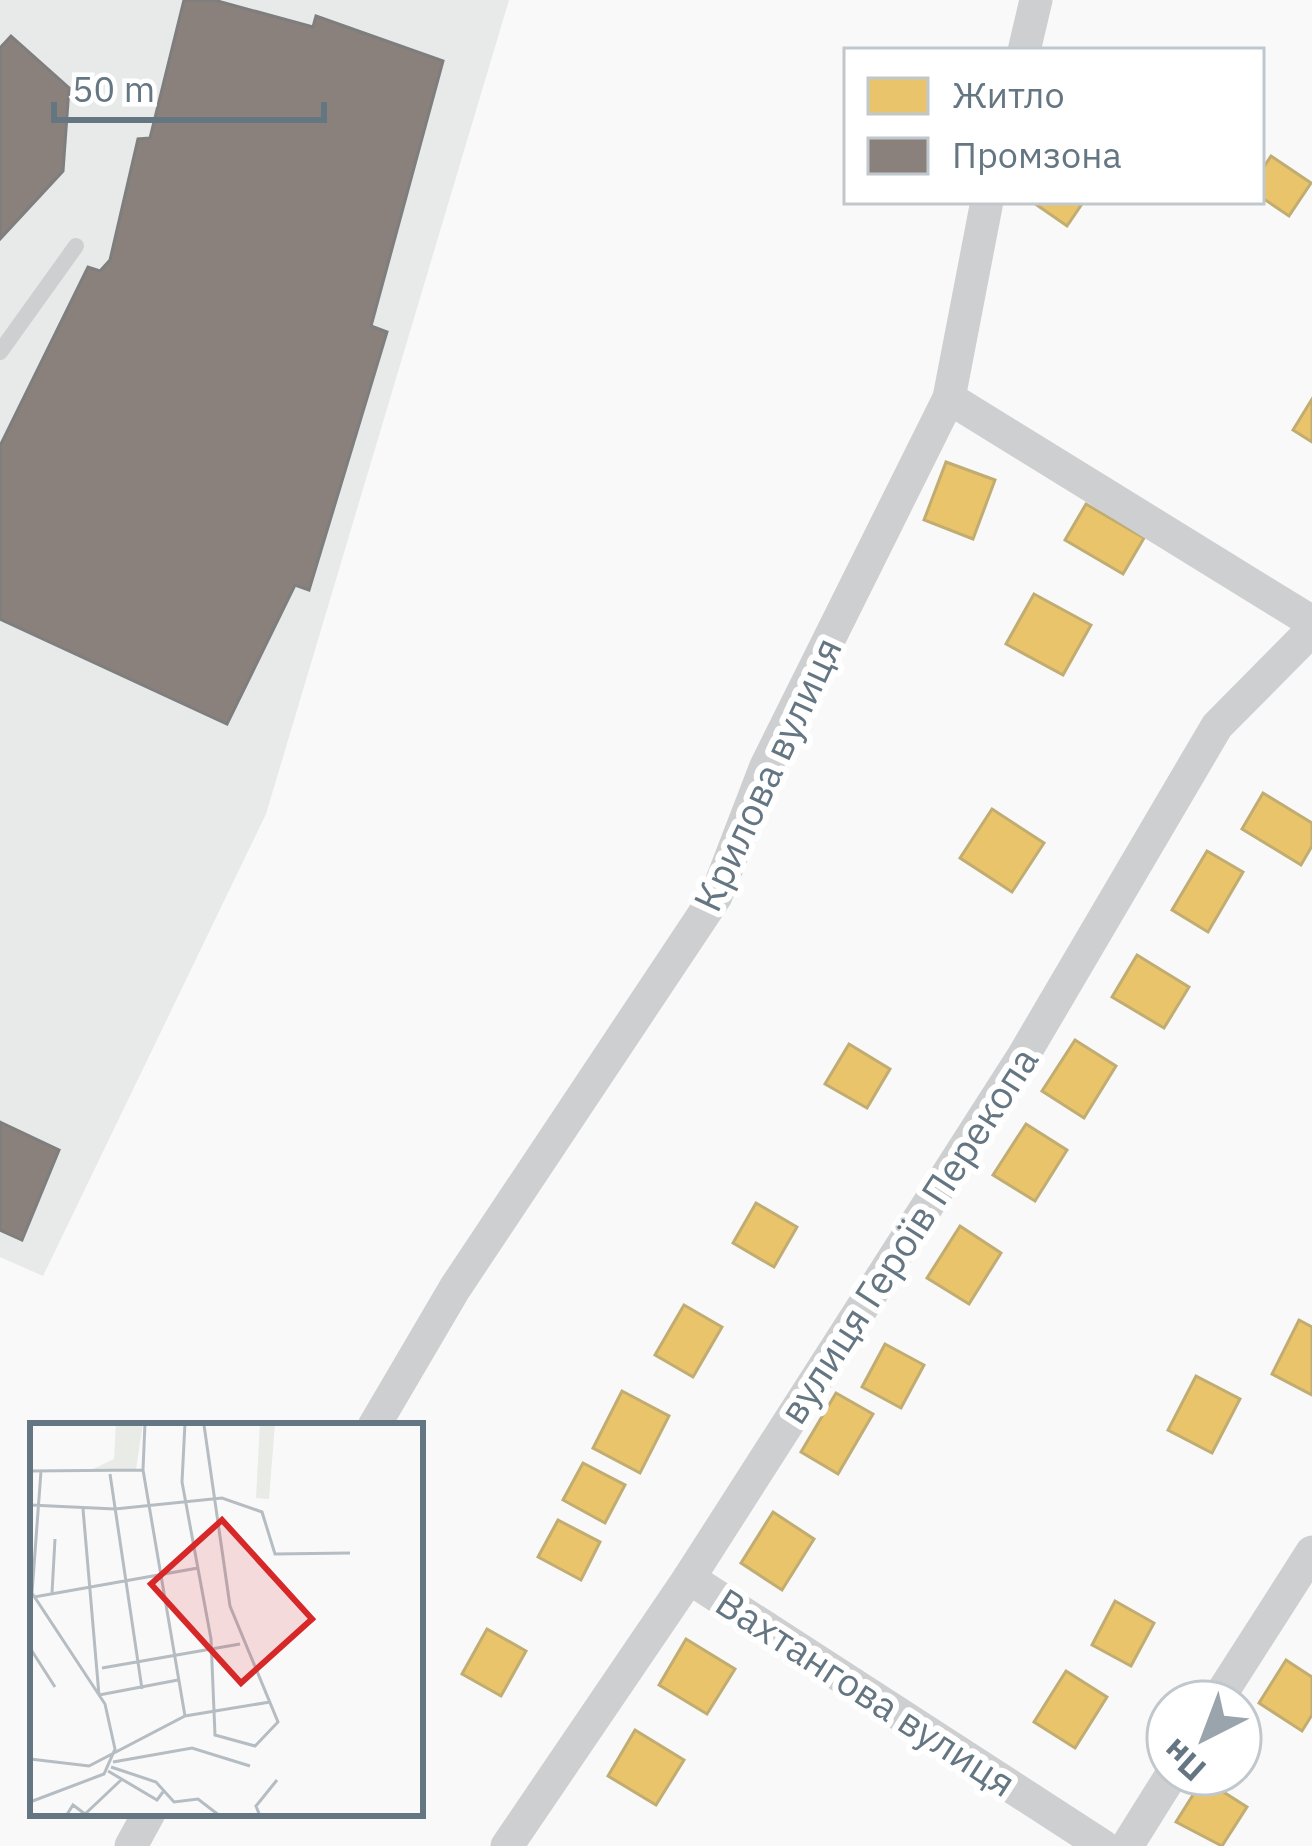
<svg xmlns="http://www.w3.org/2000/svg" width="1312" height="1846" font-family="'IBM Plex Sans',sans-serif">
<rect width="100%" height="100%" fill="#f9f9f9"/>
<!-- built -->
<path fill="#e8e9e9" d="M0,0H509L266,814L43,1276L0,1257Z"/>
<!-- homes -->
<g fill="#e9c46a" stroke="#c1ad72" stroke-width="3">
<path d="M1271,156L1311,183L1289,216L1261,197V171Z"/>
<path d="M1031,201H1084L1067,226Z"/>
<path d="M1312,399V442L1293,430Z"/>
<path d="M946,462L995,480L973,539L924,520Z"/>
<path d="M1086,504L1144,538L1123,574L1065,540Z"/>
<path d="M1034,594L1091,625L1063,675L1006,644Z"/>
<path d="M1263,793L1312,823V846L1301,865L1242,829Z"/>
<path d="M992,809L1044,843L1012,892L960,858Z"/>
<path d="M1207,851L1243,872L1208,932L1172,910Z"/>
<path d="M1137,955L1189,987L1164,1028L1112,997Z"/>
<path d="M1075,1040L1116,1066L1084,1118L1042,1091Z"/>
<path d="M849,1044L890,1069L867,1108L825,1084Z"/>
<path d="M1026,1124L1067,1150L1035,1201L993,1175Z"/>
<path d="M756,1203L797,1227L774,1267L733,1243Z"/>
<path d="M960,1226L1001,1253L969,1304L927,1278Z"/>
<path d="M684,1305L722,1327L693,1377L655,1355Z"/>
<path d="M1299,1320L1312,1327V1395L1272,1374Z"/>
<path d="M885,1344L924,1365L901,1408L862,1387Z"/>
<path d="M1196,1376L1240,1399L1212,1453L1168,1430Z"/>
<path d="M622,1391L669,1416L640,1473L593,1448Z"/>
<path d="M836,1393L873,1414L838,1474L801,1452Z"/>
<path d="M583,1463L625,1485L605,1523L563,1500Z"/>
<path d="M773,1512L814,1539L782,1590L741,1563Z"/>
<path d="M558,1520L600,1542L581,1580L538,1557Z"/>
<path d="M1115,1601L1154,1623L1131,1666L1092,1645Z"/>
<path d="M487,1629L526,1651L501,1696L462,1674Z"/>
<path d="M686,1639L735,1669L707,1714L659,1685Z"/>
<path d="M1286,1660L1312,1677V1715L1302,1731L1259,1703Z"/>
<path d="M1066,1671L1107,1697L1075,1748L1034,1722Z"/>
<path d="M635,1730L684,1760L656,1805L608,1776Z"/>
<path d="M1203,1779L1247,1807L1222,1846L1176,1822Z"/>
</g>
<!-- industry -->
<g fill="#8a817c" stroke="#7f7e7e" stroke-width="3">
<path d="M184,0H214L313,27L316,16L443,61L371,326L387,332L309,590L295,585L227,724L0,619V446L88,267L100,271L110,260L138,139L150,138Z"/>
<path d="M11,36L69,88L63,171L0,239V48Z"/>
<path d="M0,1122L59,1150L22,1240L0,1230Z"/>
</g>
<g fill="none" stroke-linecap="round" stroke-linejoin="round">
<!-- lane -->
<path stroke="#cecfd0" stroke-width="16" d="M0,352L76,246"/>
<!-- street -->
<g stroke="#cecfd0" stroke-width="33">
<path d="M1024,51L1036,0"/>
<path d="M949,398L1312,622"/>
<path d="M374,1426L455,1288L716,896L766,766L949,398L987,201"/>
<path d="M689,1578L1103,1846"/>
<path d="M1216,1702L1312,1552"/>
<path d="M131,1846L149,1813"/>
<path d="M507,1846L689,1578L1022,1058L1217,726L1312,630"/>
<path d="M1127,1846L1172,1774"/>
</g>
</g>
<g text-anchor="middle" dominant-baseline="central" stroke-width="12" stroke-linejoin="round" paint-order="stroke">
<!-- street labels -->
<g font-size="39" fill="#657683" stroke="#fff">
<text transform="translate(767 774) rotate(-65)">Крилова вулиця</text>
<text transform="translate(908 1235) rotate(-57)">вулиця Героїв Перекопа</text>
<text transform="translate(866 1692) rotate(33)">Вахтангова вулиця</text>
</g>
</g>
<!-- overview -->
<g transform="translate(30 1423)">
<rect width="393" height="393" fill="#f9f9f9"/>
<path d="M86,0H113L106,46L61,47L84,36ZM230,0H245L239,76L226,75Z" fill="#e8ebe6"/>
<path fill="none" stroke="#b5bdc3" stroke-width="3" d="M115,0L113,47L155,293M155,0L152,59L181,216L185,312L225,323L248,299L200,183L174,2M0,48L113,47M80,51L112,266M0,82L85,86L192,75L232,89L245,131L320,130M53,86L69,272M22,170L25,116M4,174L168,145M0,225L25,264M72,245L210,221M69,272L148,257M0,336L59,343L155,293L240,279M83,339L162,325L220,343M81,344L126,359L144,379L168,376L190,393M78,348L127,377L133,369M0,379L74,351L85,326L75,281L2,170L11,48M36,393L43,382L55,391L91,357M230,393L226,383L247,357"/>
<path fill="#d62828" fill-opacity="0.15" stroke="#d62828" stroke-width="6" d="M192,97L282,196L211,260L121,161Z"/>
<rect width="393" height="393" fill="none" stroke="#657683" stroke-width="6"/>
</g>
<!-- legend -->
<rect x="844" y="48" width="420" height="156" fill="#ffffff" stroke="#c1c8cd" stroke-width="3"/>
<rect x="868" y="78" width="60" height="36" fill="#e9c46a" stroke="#c1c8cd" stroke-width="3"/>
<text x="952" y="108" font-size="36" fill="#657683">Житло</text>
<rect x="868" y="138" width="60" height="36" fill="#8a817c" stroke="#c1c8cd" stroke-width="3"/>
<text x="952" y="168" font-size="36" fill="#657683">Промзона</text>
<!-- north arrow -->
<g transform="translate(1204 1738) rotate(222)"><circle r="57" fill="#ffffff" stroke="#c1c8cd" stroke-width="3"/>
<path d="M0-9L21 45L0 30L-21 45Z" fill="#99a4ac"/>
<text y="-18" font-size="33" font-weight="bold" text-anchor="middle" fill="#657683">Пн</text>
</g>
<!-- scale -->
<path d="M54 102v18h270v-18" fill="none" stroke="#657683" stroke-width="6"/>
<text x="72" y="102" font-size="36" fill="#657683" stroke="#ffffff" stroke-width="9" paint-order="stroke">50 m</text>
</svg>
